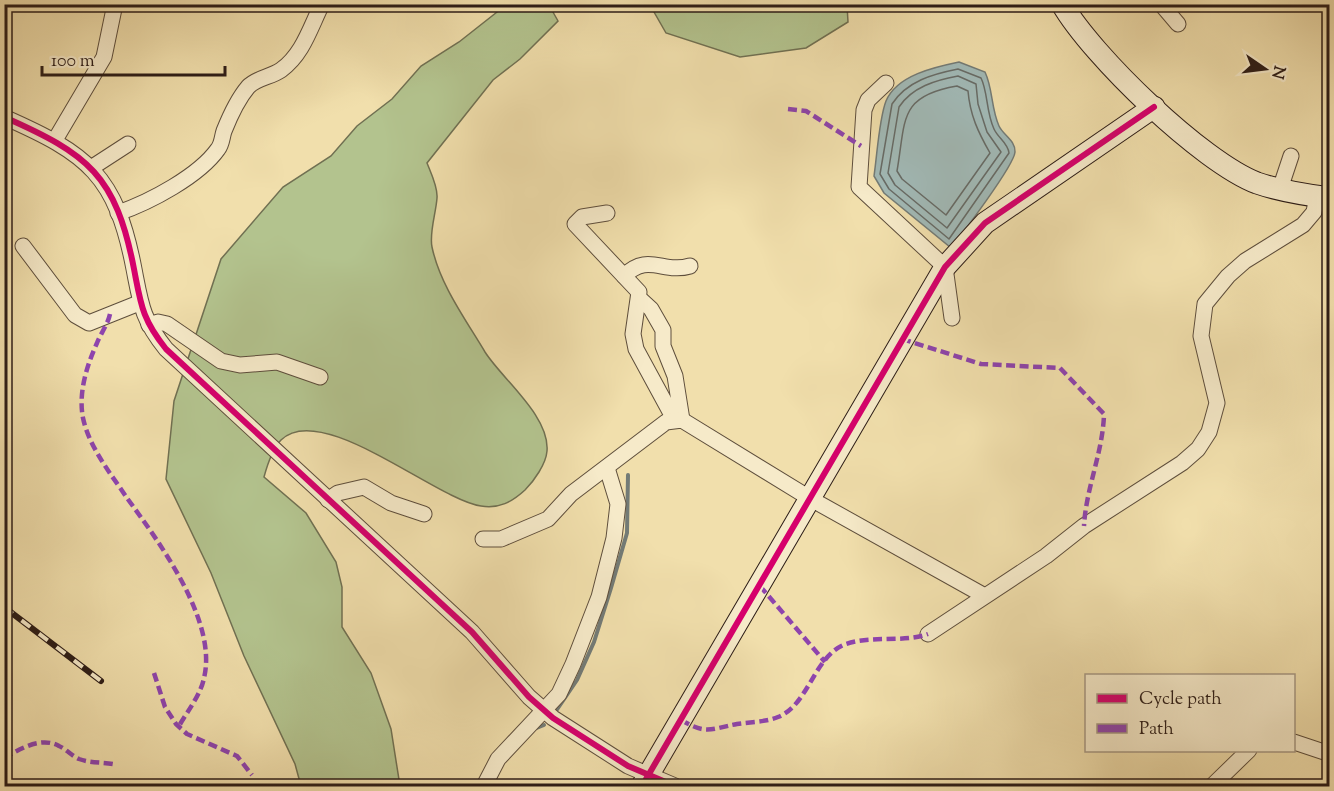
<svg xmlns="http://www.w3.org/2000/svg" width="1334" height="791" font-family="'Sorts Mill Goudy',serif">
<rect width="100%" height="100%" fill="#f1dfac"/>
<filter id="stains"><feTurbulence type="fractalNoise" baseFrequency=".00333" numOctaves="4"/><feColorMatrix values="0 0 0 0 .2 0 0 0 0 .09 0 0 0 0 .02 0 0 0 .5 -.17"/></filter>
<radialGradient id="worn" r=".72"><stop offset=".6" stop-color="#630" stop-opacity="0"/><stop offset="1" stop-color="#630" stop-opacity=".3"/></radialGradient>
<!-- green -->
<g fill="#b3c38e" stroke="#707052" stroke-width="1.5">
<path d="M506,5H549L558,21L520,59L493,80L427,163C431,173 438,187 437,198C436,213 429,233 432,247C440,285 466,320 485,352C502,379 550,416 547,451C546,464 534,481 525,490C512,502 499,509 481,506C437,500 321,400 281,440C272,449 267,466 264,477L306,513L336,562L342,587V627L371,673L391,729L400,786H301L295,764L244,656L211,573L166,479L174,401L221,259L283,187L331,156L357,126L392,99L421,66L459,42Z"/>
<path d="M650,5H847L848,22L806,48L740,57L666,33Z"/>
</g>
<!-- water -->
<path fill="#a1b9b6" stroke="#737b76" stroke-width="1.5" d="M959,62L985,72C993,89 991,108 999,126C1003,135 1016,141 1015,152C1014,165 961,237 950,247L884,193L874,176C877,156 879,119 886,101C897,75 935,67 959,62Z"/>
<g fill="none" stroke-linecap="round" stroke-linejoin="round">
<!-- shore -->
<g stroke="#676b66" stroke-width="1.5">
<path d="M958,69L981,78C988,92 986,112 994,129C998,138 1008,143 1009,153L949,239L889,189L880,174L892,104C907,81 933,74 958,69Z"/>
<path d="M958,76L976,84L978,104L987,132L1001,152L947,228L895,185L888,173L899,107C912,87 936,80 958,76Z"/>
<path d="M957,86L968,91C970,115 978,132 990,153L946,215L902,179L897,171C906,120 898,96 957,86Z"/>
</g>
<!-- stream -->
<g stroke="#737b76" stroke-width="4">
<path d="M556,711L577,680L594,642L611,588L627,533L628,475"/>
<path d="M534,729L544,725"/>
</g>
<!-- street casing -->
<g stroke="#5e4e3c" stroke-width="17">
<g id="street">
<path d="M1161,4L1178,24"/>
<path d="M886,83L868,100L864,110L859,187L945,267L952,318"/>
<path d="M4,117C88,154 116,175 134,269C141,305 142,319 166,349L472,632L529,697L553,718L628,766L675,786"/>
<path d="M55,140L104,57L115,4"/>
<path d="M91,168L128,144"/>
<path d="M1280,189L1291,156"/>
<path d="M118,213C150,202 199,176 218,149C222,144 222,137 224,131C230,116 237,100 248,87C256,78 271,77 281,70C303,54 310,28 322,4"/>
<path d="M607,213L582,217L575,224L639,292L633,334L636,349L674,419"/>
<path d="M23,246L75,315L89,323L139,303"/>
<path d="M624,276C648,252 663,274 690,266"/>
<path d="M639,298L651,309L663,330V346L675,376L682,420"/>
<path d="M149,325L158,322L167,324L221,361L240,365L277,362L320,377"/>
<path d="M328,500L338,493L364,487L391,503L424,514"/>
<path d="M483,539H501L548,519L571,494L666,422L682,420L811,499L983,595"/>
<path d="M928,634L1046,556L1084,526L1182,463L1198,449L1209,432L1217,403L1201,336L1205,304L1228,276L1245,261L1303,225L1314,212L1317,196"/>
<path d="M1294,742L1330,754"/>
<path d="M484,786L498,759L559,694L573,664L599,597L614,538L618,504L607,468"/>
<path d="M1212,786L1249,750"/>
</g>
</g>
<!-- secondary casing -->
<g stroke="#2d1d17" stroke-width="23">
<g id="secondary">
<path d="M1062,4C1092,56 1202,162 1257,183C1280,191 1306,195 1330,198"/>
<path d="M642,786L945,267L985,223L1154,107"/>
</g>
</g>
<!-- street -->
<use href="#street" stroke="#f6eac9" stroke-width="15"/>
<!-- secondary -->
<use href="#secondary" stroke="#f6eac9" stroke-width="21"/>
<!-- rail casing -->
<g stroke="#2d1d17" stroke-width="6">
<path id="rail" d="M4,607L101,681"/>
</g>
<!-- rail -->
<use href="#rail" stroke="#f6eac9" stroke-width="4" stroke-dasharray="11" stroke-linecap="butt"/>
<!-- quiet -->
<g stroke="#8e44ad" stroke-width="4.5" stroke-dasharray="9 4.5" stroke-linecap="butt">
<path d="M788,109L806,111L861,146"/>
<path d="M110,314C108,324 101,333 97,343C87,365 78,393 83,418C89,447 111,474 127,498C159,542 218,621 204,678C201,694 187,712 179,726"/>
<path d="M902,339L981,364L1060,368L1104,414C1103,452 1086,488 1084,526"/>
<path d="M760,586L825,662"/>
<path d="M154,673L165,707L176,724L187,734L237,756L252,775"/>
<path d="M681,720C707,735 710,729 737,724C750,722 766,722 778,717C809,705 814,655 846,644C873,635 903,643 928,634"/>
<path d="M4,758C20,749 41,736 59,746C66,749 72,756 79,759C90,763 101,762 113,764"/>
</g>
<!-- cycleway casing -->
<g stroke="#f6eac9" stroke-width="10">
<g id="cycleway">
<path d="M4,117C88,154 116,175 134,269C141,305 142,319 166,349L472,632L529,697L553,718L628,766L675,786"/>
<path d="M642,786L945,267L985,223L1154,107"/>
</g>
</g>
<!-- cycleway -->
<use href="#cycleway" stroke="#d6006c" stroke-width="6"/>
</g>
<!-- margin -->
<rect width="1334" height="791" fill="none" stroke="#f1dfac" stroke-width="24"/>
<rect x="6" y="6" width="1322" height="779" fill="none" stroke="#2d1d17" stroke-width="3"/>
<rect x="12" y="12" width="1310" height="767" fill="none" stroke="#2d1d17" stroke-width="1.5"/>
<!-- legend -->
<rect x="1085" y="674" width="210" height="78" fill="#f6eac9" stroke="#a69882" stroke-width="1.5"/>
<rect x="1097" y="694" width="30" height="9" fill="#d6006c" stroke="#a69882" stroke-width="1.5"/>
<text x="1139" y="704" font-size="18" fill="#2d1d17">Cycle path</text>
<rect x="1097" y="724" width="30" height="9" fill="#8e44ad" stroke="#a69882" stroke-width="1.5"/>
<text x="1139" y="734" font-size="18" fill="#2d1d17">Path</text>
<!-- north arrow -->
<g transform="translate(1265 69) rotate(104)" stroke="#f6eac9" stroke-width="4.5" paint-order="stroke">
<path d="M0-4.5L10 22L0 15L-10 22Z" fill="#2d1d17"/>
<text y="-9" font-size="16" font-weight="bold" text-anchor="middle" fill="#2d1d17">N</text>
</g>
<!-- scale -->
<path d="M42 66v9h183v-9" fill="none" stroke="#2d1d17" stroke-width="3"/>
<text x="51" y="66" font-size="18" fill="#2d1d17" stroke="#f6eac9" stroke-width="4.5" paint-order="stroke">100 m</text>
<rect width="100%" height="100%" filter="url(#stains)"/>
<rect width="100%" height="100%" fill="url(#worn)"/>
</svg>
